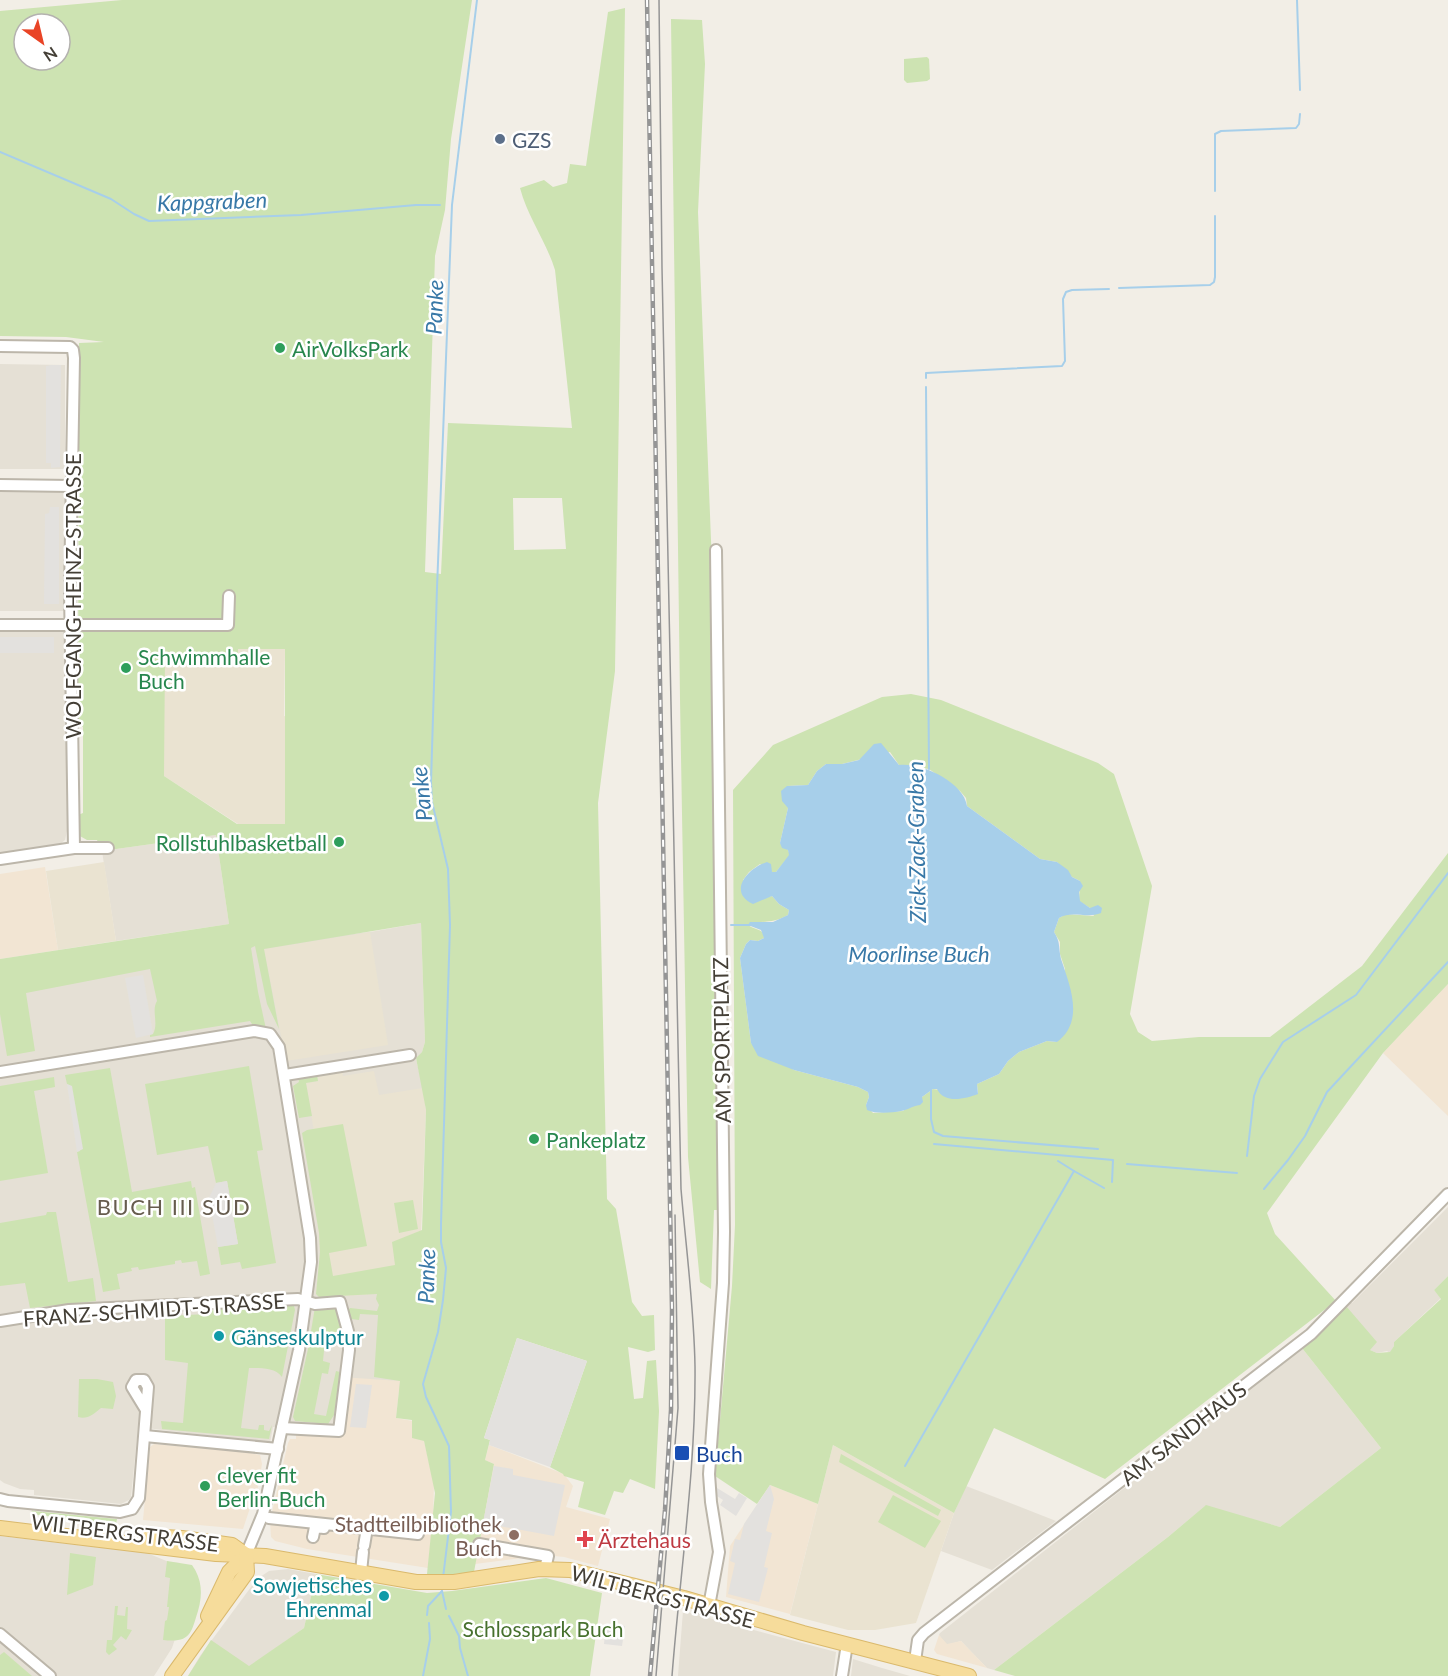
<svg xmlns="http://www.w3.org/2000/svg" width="1448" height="1676" font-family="Lato,sans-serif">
<rect width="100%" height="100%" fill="#f2eee6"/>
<!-- residential -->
<g fill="#e5e0d5">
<path d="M0,364L65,365V469H0Z"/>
<path d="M0,488L65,490L68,492V611H0Z"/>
<path d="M0,627L62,629L66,631L68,677L67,831L65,840L60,844L0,854Z"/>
<path d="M216,835L229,924L116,941L102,851Z"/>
<path d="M421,923L425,1042L422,1052L416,1059L423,1088L412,1382L332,1432L273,1427L270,1443L138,1427L131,1497L129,1500L121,1504L34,1495V1490L20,1489L4,1483L0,1480V984L263,944L370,932Z"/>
<path d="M1448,1207V1276L1434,1290L1441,1298L1394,1342V1346L1390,1353L1387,1351L1377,1353L1370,1350L1346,1306L1350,1302L1352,1303Z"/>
<path d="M1302,1348L1381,1448L1280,1527L1205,1506L1168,1537L994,1670L987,1668L961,1641L947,1645L939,1635L940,1633Z"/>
<path d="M966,1486L1023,1508L1056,1521L992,1570L941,1551L954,1513Z"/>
<path d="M0,1536L147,1553L169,1562L180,1563L175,1639L172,1648L154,1676H0Z"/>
<path d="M288,1569L316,1574L304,1628L249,1667L188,1676L200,1656L257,1579L269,1571Z"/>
<path d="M683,1611L836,1652L833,1676H678Z"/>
<path d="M853,1659L882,1668L910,1676H851Z"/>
</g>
<!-- commercial -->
<g fill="#f2e5d3">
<path d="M45,867L58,950L0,959V874Z"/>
<path d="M1448,984V1116L1383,1053Z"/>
<path d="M341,1377L400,1381L396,1418L413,1421L412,1437L424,1441L434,1484L433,1520L428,1568L307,1549L275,1541L271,1537L270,1521L288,1443L290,1439H296V1434L331,1436Z"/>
<path d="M154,1444L246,1452L260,1455L262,1464L256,1498L254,1505H251L243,1529L143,1520L150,1447Z"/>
<path d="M489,1445L564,1474L573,1486L566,1507L610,1519L598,1566L564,1557L545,1555L475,1564L494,1464L485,1460Z"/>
<path d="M770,1485L818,1504L790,1614L726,1597L730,1546Z"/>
<path d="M939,1635L947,1644L961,1641L987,1668L937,1654L934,1650Z"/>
</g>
<!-- education -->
<g fill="#eae3d1">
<path d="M238,649H285L284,716L289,717L287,824H238L164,776V657L237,658Z"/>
<path d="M104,862L116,941L58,950L46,871Z"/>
<path d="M370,932L388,1045L286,1061L264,949Z"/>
<path d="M374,1071L379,1095L423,1088L426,1110L419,1286L363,1295L319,1297L316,1294L320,1252L317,1213L327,1211L306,1083L318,1081L317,1076L342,1072L343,1076Z"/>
<path d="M833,1445L954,1513L916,1623L875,1630H848L790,1615Z"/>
</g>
<!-- green -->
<g fill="#cde3b2" fill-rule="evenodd">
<path d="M122,0H472L451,139L445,210L435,256L425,572L441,574L448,423L572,428L555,270C546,241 528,218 520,188L544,180L553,187L567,183L570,164L586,166L608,12L625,8L615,671L598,803L607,1199L616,1209L632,1302L642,1316L654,1315L655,1350L648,1352L628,1347L634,1399L643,1398L647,1361L656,1360L659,1411L655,1489L630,1479L623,1493L614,1491L605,1515L578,1507L584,1482L564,1476L563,1474L550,1467L587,1361L517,1338L484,1438L490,1440L485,1460L494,1464L474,1572L435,1576L427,1574L435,1493L424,1441L412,1438V1420L396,1418L400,1381L374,1377L378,1315L360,1314L359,1320L351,1319L348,1311L350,1308L377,1311L379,1305L376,1299L377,1294L319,1297L316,1294L320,1252L319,1233L302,1133L307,1130L343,1124L367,1246L329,1253L333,1276L395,1265L392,1242L422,1230L426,1110L416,1058L422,1052L425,1042L421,923L264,949L279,1029L267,1004L255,946L251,948L258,992L266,1029L254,1027L250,1021L150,1037V1035L153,1034C159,1023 151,1011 157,1001L150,969L26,993L35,1051L7,1056L0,1014V959L229,924L216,835L102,851L97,840H87L78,835V815L83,813V727L78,723L79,343L104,342L66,337L0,336V11ZM24,24H60V60H24ZM513,498H562L566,549L514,550ZM238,649H285V824H237L164,776L165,657L238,658Z"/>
<path d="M671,19L702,20L705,64L698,212L712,565L721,1210H714L711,1289L700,1282L688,1157L680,699Z"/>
<path d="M927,57L929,59L930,79L927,81L907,83L904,80V59Z"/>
<path d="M911,694L941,700L1098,763L1114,774L1152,886L1130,1014L1138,1032L1152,1041L1199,1037H1270L1362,966L1448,853V984L1383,1053L1267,1213L1275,1234L1336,1301L1105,1479L994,1428L954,1513L833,1445L818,1504L770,1485L757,1504L715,1476L732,1286L735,1225L733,790L773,745L882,697ZM890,752L899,765L929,769L960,791L966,798L967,806L1040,859L1057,862L1072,877L1080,881L1079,901L1090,908L1094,916L1066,914L1059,918L1054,932L1060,942V954L1065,969L1057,1042L1047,1041L1019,1052L1008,1061L999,1074L977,1084L978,1093L974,1095L933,1089L903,1111L873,1113L866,1105L869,1097L868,1092L858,1087L794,1070L751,1043L740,958L746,944L750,940L758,941L764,938C764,928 754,930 748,925L750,923C764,921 775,923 788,915L789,910L779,904L772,896L761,899L743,880L749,872L760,864L772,872H776L790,855L788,850L780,843L788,808L787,786L808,785L817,771L826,764H842Z"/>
<path d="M249,1066L263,1150L257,1151L276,1263L242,1269L240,1262L221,1265L218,1247L238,1244L227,1181L216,1183L208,1146L157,1155L145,1084Z"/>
<path d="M110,1068L132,1192L191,1181L192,1188L195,1187L210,1274L200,1276L197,1261L182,1263L181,1260L175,1261V1264L139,1270L138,1267L131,1268L132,1271L117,1274L120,1289L103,1292L77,1152L80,1151L71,1086L67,1084L65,1075Z"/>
<path d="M317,1075L318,1081L306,1083L312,1116L299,1118L293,1086L299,1082L298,1078Z"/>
<path d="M54,1077L55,1087L34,1091L48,1173L0,1181V1086Z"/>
<path d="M413,1200L418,1229L399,1233L394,1203Z"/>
<path d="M47,1212H56L68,1282L93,1278L96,1301L30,1308L25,1283L0,1286V1223L46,1215Z"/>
<path d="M1448,1276V1676H1015L994,1670L1168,1537L1206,1505L1280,1527L1381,1448L1302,1348L1346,1306L1377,1342L1370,1350L1377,1353L1390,1352L1394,1346V1342L1441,1299L1434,1290Z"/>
<path d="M293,1302L295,1310L282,1377C275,1367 260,1368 249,1368L241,1428L258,1430L259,1425H264V1430L269,1431L272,1425L269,1439L162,1429L161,1421L183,1423L188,1363L165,1360V1316L208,1314L211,1307Z"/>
<path d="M333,1306L339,1312L345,1341L325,1340L323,1361L330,1363L328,1374L322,1373L314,1414L326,1416L336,1371L340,1372L334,1415L328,1424L295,1421L293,1417L308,1349L315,1307Z"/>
<path d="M79,1379H97L113,1382L116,1396L113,1409L101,1408C94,1414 87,1420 78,1417Z"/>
<path d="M841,1454L941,1510L938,1516L839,1462Z"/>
<path d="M893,1495L941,1521L925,1548L878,1522Z"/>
<path d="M32,1510L33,1511L117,1519L116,1525L31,1514Z"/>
<path d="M70,1553L96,1557L93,1585L67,1595Z"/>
<path d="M167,1561L192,1565C202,1579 203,1594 198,1611C191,1633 191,1643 163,1640L165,1621L167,1620L169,1607H167L170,1578L165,1577Z"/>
<path d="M316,1574L427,1593L452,1591L546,1578L602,1593L590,1676H188L211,1640L249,1666L304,1628Z"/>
<path d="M115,1606H118L117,1615L125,1616L126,1607H128L127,1629L132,1630L126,1640L121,1636L113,1645L117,1649L109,1655L106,1652L107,1640H112Z"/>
<path d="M4,1652L32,1676H0V1655Z"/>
</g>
<!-- parking -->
<g fill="#e3e1de">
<path d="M51,365H61L60,467L51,468V463H46V366Z"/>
<path d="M50,507H59V604H44L45,514L49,513Z"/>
<rect x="0" y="637" width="54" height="16"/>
<path d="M143,975L153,1034L136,1038L125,978Z"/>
<path d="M67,1084L72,1086L83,1149L77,1152Z"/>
<path d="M227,1181L238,1244L218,1247L209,1198L216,1183Z"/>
<path d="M517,1338L587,1361L550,1467L489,1445L490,1440L484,1438Z"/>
<path d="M356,1384L372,1385L366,1428L350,1427Z"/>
<path d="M494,1466L513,1469V1475L565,1485L554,1536L483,1523Z"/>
<path d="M770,1485L774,1499L766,1531L772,1533L764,1567L768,1568L759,1602L728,1594L735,1563L730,1561L735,1539L740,1540L744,1524Z"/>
<path d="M717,1488L735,1499L739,1493L747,1498L736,1516L720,1505L723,1500L717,1496Z"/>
<path d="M606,1624L625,1626L622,1646L604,1644Z"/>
</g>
<!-- water -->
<path fill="#a7cfea" d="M881,743L899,765C921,762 964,782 967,806L1040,859L1057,862L1068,870L1072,877L1080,881L1083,886L1079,892L1080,901L1090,908L1098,905L1102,908L1101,913C1087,919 1072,910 1059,918L1054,932C1061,943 1058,947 1061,959C1070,986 1085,1021 1057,1042L1047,1041L1019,1052L1008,1061L999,1074L977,1084L978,1094C965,1099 944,1104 937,1089H933L922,1097L923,1102L920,1105C912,1106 908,1110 901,1111C891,1113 876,1114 867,1110L866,1105L869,1097L868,1092L858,1087L794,1070L758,1056L751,1043L740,958L746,944L750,940L758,941L764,938L761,930L748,925L750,922H773L788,915L789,910L779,904L772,896L753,904C727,892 748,868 767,862L771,864L772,872H776L789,855L788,850L782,848L780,843L788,808L782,801L781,791L787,786L808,785L817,771L826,764H842L859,760L874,744Z"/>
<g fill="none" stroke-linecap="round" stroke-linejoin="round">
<!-- stream -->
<g stroke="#a7cfea" stroke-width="2">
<path d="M1297,0L1300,90"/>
<path d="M0,152L111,199L134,214L149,221L301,215L416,205H440"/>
<path d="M1215,191V134L1221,131L1296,128L1299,124L1300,114"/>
<path d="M1119,288L1210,285L1214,282L1215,277V216"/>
<path d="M926,378V373L1062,366L1065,361L1063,299L1066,292L1072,290L1109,289"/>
<path d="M926,387L929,769"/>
<path d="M731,925H751"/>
<path d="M931,1090V1119L934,1132L943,1136L1098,1149"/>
<path d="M934,1144L1113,1160L1112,1182"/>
<path d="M1247,1156L1254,1096L1260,1079L1283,1042L1356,995L1448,873"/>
<path d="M1058,1161L1074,1171"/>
<path d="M1127,1164L1237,1173"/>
<path d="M1264,1189L1288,1160L1305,1136L1327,1092L1448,962"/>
<path d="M905,1466L1074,1171L1104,1188"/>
<path d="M443,1578L451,1512L449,1446L426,1397L423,1384L438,1332L443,1300L446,1268L441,1242V1224L450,925L448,869L432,802L431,782L437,588L452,205L477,0"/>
<path d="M442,1591L446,1609"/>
<path d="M427,1615L428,1606L442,1591"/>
<path d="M449,1616L459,1636L460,1648L468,1676"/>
<path d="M423,1676L430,1639L429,1623"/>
</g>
<!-- minor casing -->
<g stroke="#bcb6aa" stroke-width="14">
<g id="minor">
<path d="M0,346L70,347L73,350L74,358L70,591L74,848"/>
<path d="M0,485L72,486"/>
<path d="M0,625H228L229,596"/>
<path d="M0,859L74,848H108"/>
<path d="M0,1072L254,1031L270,1034L279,1047L310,1238L311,1262L299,1350L263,1514L246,1555"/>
<path d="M285,1075L410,1055"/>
<path d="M0,1321L69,1310L298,1299L315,1304L340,1302L348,1331L349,1350L339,1431L282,1428"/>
<path d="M145,1436L278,1449"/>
<path d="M0,1499L8,1501L120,1512L132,1509L139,1498L148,1387L144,1380H136L132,1387L146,1410"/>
<path d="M269,1518L418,1534"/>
<path d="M313,1537L315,1527L324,1528"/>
<path d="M479,1544L548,1556L545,1569"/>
<path d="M364,1546L367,1528"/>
<path d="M361,1572L363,1552"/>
<path d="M703,1609L709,1606L719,1552L711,1502L709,1474L723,1283L724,1232L716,550"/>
<path d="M0,1634L50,1676"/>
<path d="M915,1661L918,1640L924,1633L1311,1334L1448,1194"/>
<path d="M842,1676L847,1644"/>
</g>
</g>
<!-- major casing -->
<g stroke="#dab96c" stroke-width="16">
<g id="major">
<path d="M0,1528L216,1554L265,1556L416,1582H454L539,1569L570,1570L684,1598L803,1633L969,1676"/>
<path d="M147,1536L182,1538L232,1545L246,1555"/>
<path d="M208,1616L229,1572L246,1555"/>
<path d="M172,1676L247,1572L246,1555"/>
</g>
</g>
<!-- minor -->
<use href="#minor" stroke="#fff" stroke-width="10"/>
<!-- major -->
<use href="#major" stroke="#f6dc9b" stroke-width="14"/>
<!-- tram -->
<g stroke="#959595" stroke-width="1.5">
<path d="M659,0L662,268L681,1189C686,1248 694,1307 695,1366C696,1469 680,1573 672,1676"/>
<path d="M656,1676L678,1408L675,1215"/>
</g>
<!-- rail casing -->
<g stroke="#959595" stroke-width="4.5">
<path id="rail" d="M647,0L672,1309L671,1410L665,1510L650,1676"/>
</g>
<!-- rail -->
<use href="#rail" stroke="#fff" stroke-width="2" stroke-dasharray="7" stroke-linecap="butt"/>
</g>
<!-- markers -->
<circle fill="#5c6f8a" stroke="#fff" stroke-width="2" cx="500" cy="139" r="6"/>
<g fill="#2e9e5b" stroke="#fff" stroke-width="2">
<circle cx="280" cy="348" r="6"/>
<circle cx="126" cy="668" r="6"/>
<circle cx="339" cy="842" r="6"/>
<circle cx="534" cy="1139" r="6"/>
<circle cx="205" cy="1486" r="6"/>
</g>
<g fill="#0f9aa8" stroke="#fff" stroke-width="2">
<circle cx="219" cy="1336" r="6"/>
<circle cx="384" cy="1596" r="6"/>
</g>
<rect fill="#1a4fb4" stroke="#fff" stroke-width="2" x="674" y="1445" width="16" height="16" rx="3"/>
<circle fill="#8d6e63" stroke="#fff" stroke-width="2" cx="514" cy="1535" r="6"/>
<path fill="#e0444e" stroke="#fff" stroke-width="2" d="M582 1530h6v6h6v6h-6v6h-6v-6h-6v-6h6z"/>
<g text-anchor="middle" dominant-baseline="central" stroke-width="5" stroke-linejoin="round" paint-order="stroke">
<!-- service labels -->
<g font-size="21" fill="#4e5e75" stroke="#fff" text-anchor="start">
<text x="512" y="139">GZS</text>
</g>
<!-- leisure labels -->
<g font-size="21" fill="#27864d" stroke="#fff" text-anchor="start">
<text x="292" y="348">AirVolksPark</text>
<text x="138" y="656">Schwimmhalle<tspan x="138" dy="24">Buch</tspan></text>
<text x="327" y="842" text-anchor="end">Rollstuhlbasketball</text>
<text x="546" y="1139">Pankeplatz</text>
<text x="217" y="1474">clever fit<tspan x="217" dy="24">Berlin-Buch</tspan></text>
</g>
<!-- street labels -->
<g font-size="21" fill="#443f36" stroke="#fff">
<text transform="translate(72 596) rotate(-90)">WOLFGANG-HEINZ-STRASSE</text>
<text transform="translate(721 1040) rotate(-91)">AM SPORTPLATZ</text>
<text transform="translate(154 1309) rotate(-4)">FRANZ-SCHMIDT-STRASSE</text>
<text transform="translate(1183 1433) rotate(-38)">AM SANDHAUS</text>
<text transform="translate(125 1532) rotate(7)">WILTBERGSTRASSE</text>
<text transform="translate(663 1596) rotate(15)">WILTBERGSTRASSE</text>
</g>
<!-- culture labels -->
<g font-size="21" fill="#0d838f" stroke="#fff" text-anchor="start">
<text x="231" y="1336">Gänseskulptur</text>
<text x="372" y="1584" text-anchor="end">Sowjetisches<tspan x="372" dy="24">Ehrenmal</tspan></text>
</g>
<!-- transit labels -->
<g font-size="21" fill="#164399" stroke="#fff" text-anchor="start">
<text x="696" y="1453">Buch</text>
</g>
<!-- education labels -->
<g font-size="21" fill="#785e54" stroke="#fff" text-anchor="end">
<text x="502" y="1523">Stadtteilbibliothek<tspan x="502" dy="24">Buch</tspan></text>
</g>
<!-- health labels -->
<g font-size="21" fill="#be3a42" stroke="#fff" text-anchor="start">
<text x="598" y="1539">Ärztehaus</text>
</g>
<!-- park labels -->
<g font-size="21" fill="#47712e" stroke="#fff">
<text x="543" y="1628">Schlosspark Buch</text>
</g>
<!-- water labels -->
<g font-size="22" font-style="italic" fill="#3878a7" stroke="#fff">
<text transform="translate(212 201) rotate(-2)">Kappgraben</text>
<text transform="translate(434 307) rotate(-88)">Panke</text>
<text transform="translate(421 794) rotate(-96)">Panke</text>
<text transform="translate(916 842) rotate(-91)">Zick-Zack-Graben</text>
<text x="919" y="953">Moorlinse Buch</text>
<text transform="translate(426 1276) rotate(-88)">Panke</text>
</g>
<!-- neighbourhood labels -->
<g font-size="22" letter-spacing="1.5" fill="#665c4e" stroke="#fff">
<text x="174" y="1206">BUCH III SÜD</text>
</g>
</g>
<!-- north arrow -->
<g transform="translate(42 42) rotate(146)"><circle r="28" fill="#ffffff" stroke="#b4b2af" stroke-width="1.5"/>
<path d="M0-4.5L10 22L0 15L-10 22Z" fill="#e94426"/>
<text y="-9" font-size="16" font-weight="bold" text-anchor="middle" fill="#443f36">N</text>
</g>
</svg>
